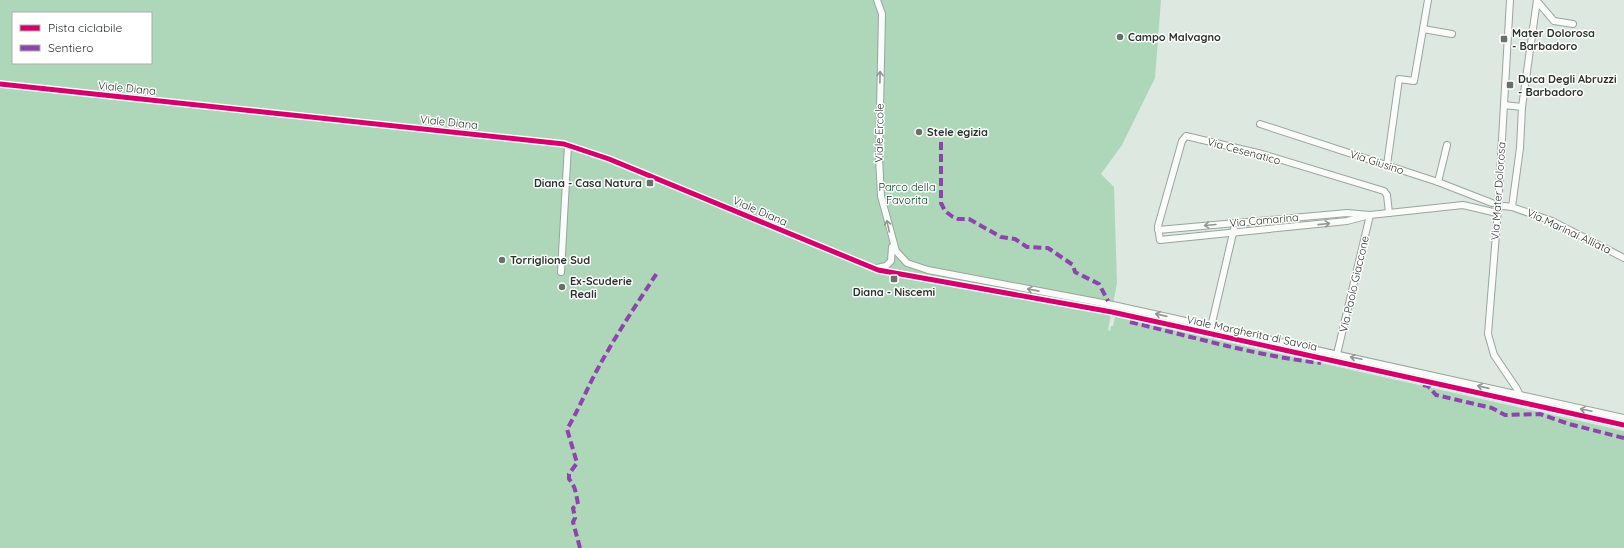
<svg xmlns="http://www.w3.org/2000/svg" width="1624" height="548" font-family="Quicksand,sans-serif">
<rect width="100%" height="100%" fill="#dde9e0"/>
<!-- park -->
<path fill="#aed7b9" fill-rule="evenodd" d="M0,0H1161L1155,78L1122,145L1101,174L1114,187L1117,283L1108,330L1110,331L1111,326H1113L1115,317L1624,431V548H0ZM13,13H151V63H13Z"/>
<g fill="none" stroke-linecap="round" stroke-linejoin="round">
<!-- minor casing -->
<g stroke="#9aa49d" stroke-width="8">
<g id="minor">
<path d="M877,0L882,14L879,158L881,196L896,251L907,263L928,270L1113,305L1624,418"/>
<path d="M1537,1L1554,21L1573,24"/>
<path d="M1423,29L1452,34"/>
<path d="M0,84L564,144L609,159L878,270L1112,312L1624,425"/>
<path d="M1504,105L1522,107L1520,148L1512,207L1552,221L1624,258"/>
<path d="M1522,107L1537,0"/>
<path d="M1503,122L1510,0"/>
<path d="M1260,124L1438,182L1492,203"/>
<path d="M1387,165L1399,79L1414,81L1428,0"/>
<path d="M1438,182L1447,145"/>
<path d="M1504,206L1512,207"/>
<path d="M1498,209L1488,334L1494,355L1517,389L1521,398"/>
<path d="M1370,215L1347,221L1160,240L1158,226L1182,141L1186,136L1262,154L1384,191L1387,195L1389,213"/>
<path d="M1158,230L1347,213L1370,215L1463,205L1497,213"/>
<path d="M877,268L886,266L891,261L892,247"/>
<path d="M561,272L568,145"/>
<path d="M1211,327L1234,229"/>
<path d="M1337,354L1370,215"/>
</g>
</g>
<!-- minor -->
<use href="#minor" stroke="#fafcfa" stroke-width="6"/>
<!-- minor-bridge casing -->
<g stroke="#9aa49d" stroke-width="8" stroke-linecap="butt">
<path id="minor-bridge" d="M1498,209L1503,122"/>
</g>
<!-- minor-bridge -->
<use href="#minor-bridge" stroke="#fafcfa" stroke-width="6"/>
<!-- quiet -->
<g stroke="#8e44ad" stroke-width="4" stroke-dasharray="8 4" stroke-linecap="butt">
<path d="M941,142V203L945,211L953,217L958,219H969L1001,237L1015,239L1027,247L1048,248L1073,265L1075,272L1099,284L1108,301"/>
<path d="M1130,322C1194,337 1256,356 1321,363"/>
<path d="M1423,385L1428,386L1436,395L1492,408L1505,415L1540,414L1569,424L1624,438"/>
<path d="M580,548L573,522L575,518L573,508L578,504C576,494 576,487 569,479V474L577,463L567,429C578,411 586,391 596,372C614,338 636,305 657,273"/>
</g>
<!-- cycleway casing -->
<g stroke="#fff" stroke-width="8">
<path id="cycleway" d="M0,84L564,144L609,159L878,270L1112,312L1624,425"/>
</g>
<!-- cycleway -->
<use href="#cycleway" stroke="#d6006c" stroke-width="5"/>
</g>
<!-- one-way arrows -->
<defs><path id="oneway-shaft" d="M-6 0H5M1.5-3L5.5 0L1.5 3" fill="none" stroke-width="1.6" stroke-linecap="round" stroke-linejoin="round"/></defs>
<g stroke="#919692">
<use href="#oneway-shaft" transform="translate(880 77) rotate(-89)"/>
<use href="#oneway-shaft" transform="translate(1324 224) rotate(-6)"/>
<use href="#oneway-shaft" transform="translate(1210 225) rotate(175)"/>
<use href="#oneway-shaft" transform="translate(888 226) rotate(-103)"/>
<use href="#oneway-shaft" transform="translate(1033 290) rotate(-169)"/>
<use href="#oneway-shaft" transform="translate(1161 315) rotate(-167)"/>
<use href="#oneway-shaft" transform="translate(1356 358) rotate(-168)"/>
<use href="#oneway-shaft" transform="translate(1483 387) rotate(-167)"/>
<use href="#oneway-shaft" transform="translate(1586 410) rotate(-168)"/>
</g>
<!-- markers -->
<g fill="#67716a" stroke="#fff" stroke-width="1.5">
<circle cx="1120" cy="37" r="4"/>
<rect x="1500" y="35" width="8" height="8" rx="2"/>
<rect x="1506" y="81" width="8" height="8" rx="2"/>
<circle cx="919" cy="132" r="4"/>
<rect x="646" y="179" width="8" height="8" rx="2"/>
<circle cx="502" cy="260" r="4"/>
<rect x="890" y="275" width="8" height="8" rx="2"/>
<circle cx="562" cy="287" r="4"/>
</g>
<g text-anchor="middle" dominant-baseline="central" stroke-width="3" stroke-linejoin="round" paint-order="stroke">
<!-- poi labels -->
<g font-size="11" font-weight="bold" fill="#28312a" stroke="#fff" text-anchor="start">
<text x="1512" y="33">Mater Dolorosa<tspan x="1512" dy="13">- Barbadoro</tspan></text>
<text x="1128" y="37">Campo Malvagno</text>
<text x="1518" y="79">Duca Degli Abruzzi<tspan x="1518" dy="13">- Barbadoro</tspan></text>
<text x="927" y="132">Stele egizia</text>
<text x="642" y="183" text-anchor="end">Diana - Casa Natura</text>
<text x="510" y="260">Torriglione Sud</text>
<text x="570" y="281">Ex-Scuderie<tspan x="570" dy="13">Reali</tspan></text>
<text x="894" y="292" text-anchor="middle">Diana - Niscemi</text>
</g>
<!-- street labels -->
<g font-size="11" fill="#28312a" stroke="#fff">
<text transform="translate(127 88) rotate(6)">Viale Diana</text>
<text transform="translate(449 122) rotate(6)">Viale Diana</text>
<text transform="translate(879 133) rotate(-89)">Viale Ercole</text>
<text transform="translate(1244 151) rotate(15)">Via Cesenatico</text>
<text transform="translate(1377 162) rotate(18)">Via Giusino</text>
<text transform="translate(1498 191) rotate(-86)">Via Mater Dolorosa</text>
<text transform="translate(760 211) rotate(23)">Viale Diana</text>
<text transform="translate(1264 220) rotate(-5)">Via Camarina</text>
<text transform="translate(1569 231) rotate(25)">Via Marinai Alliata</text>
<text transform="translate(1354 284) rotate(-77)">Via Paolo Giaccone</text>
<text transform="translate(1252 333) rotate(12)">Viale Margherita di Savoia</text>
</g>
<!-- park labels -->
<g font-size="11" fill="#00401c" stroke="#fff">
<text x="907" y="187">Parco della<tspan x="907" dy="13">Favorita</tspan></text>
</g>
</g>
<!-- legend -->
<rect x="12" y="12" width="140" height="52" fill="#ffffff" stroke="#a9adaa"/>
<rect x="20" y="25" width="20" height="6" fill="#d6006c" stroke="#a9adaa"/>
<text x="48" y="32" font-size="12" fill="#28312a">Pista ciclabile</text>
<rect x="20" y="45" width="20" height="6" fill="#8e44ad" stroke="#a9adaa"/>
<text x="48" y="52" font-size="12" fill="#28312a">Sentiero</text>
</svg>
